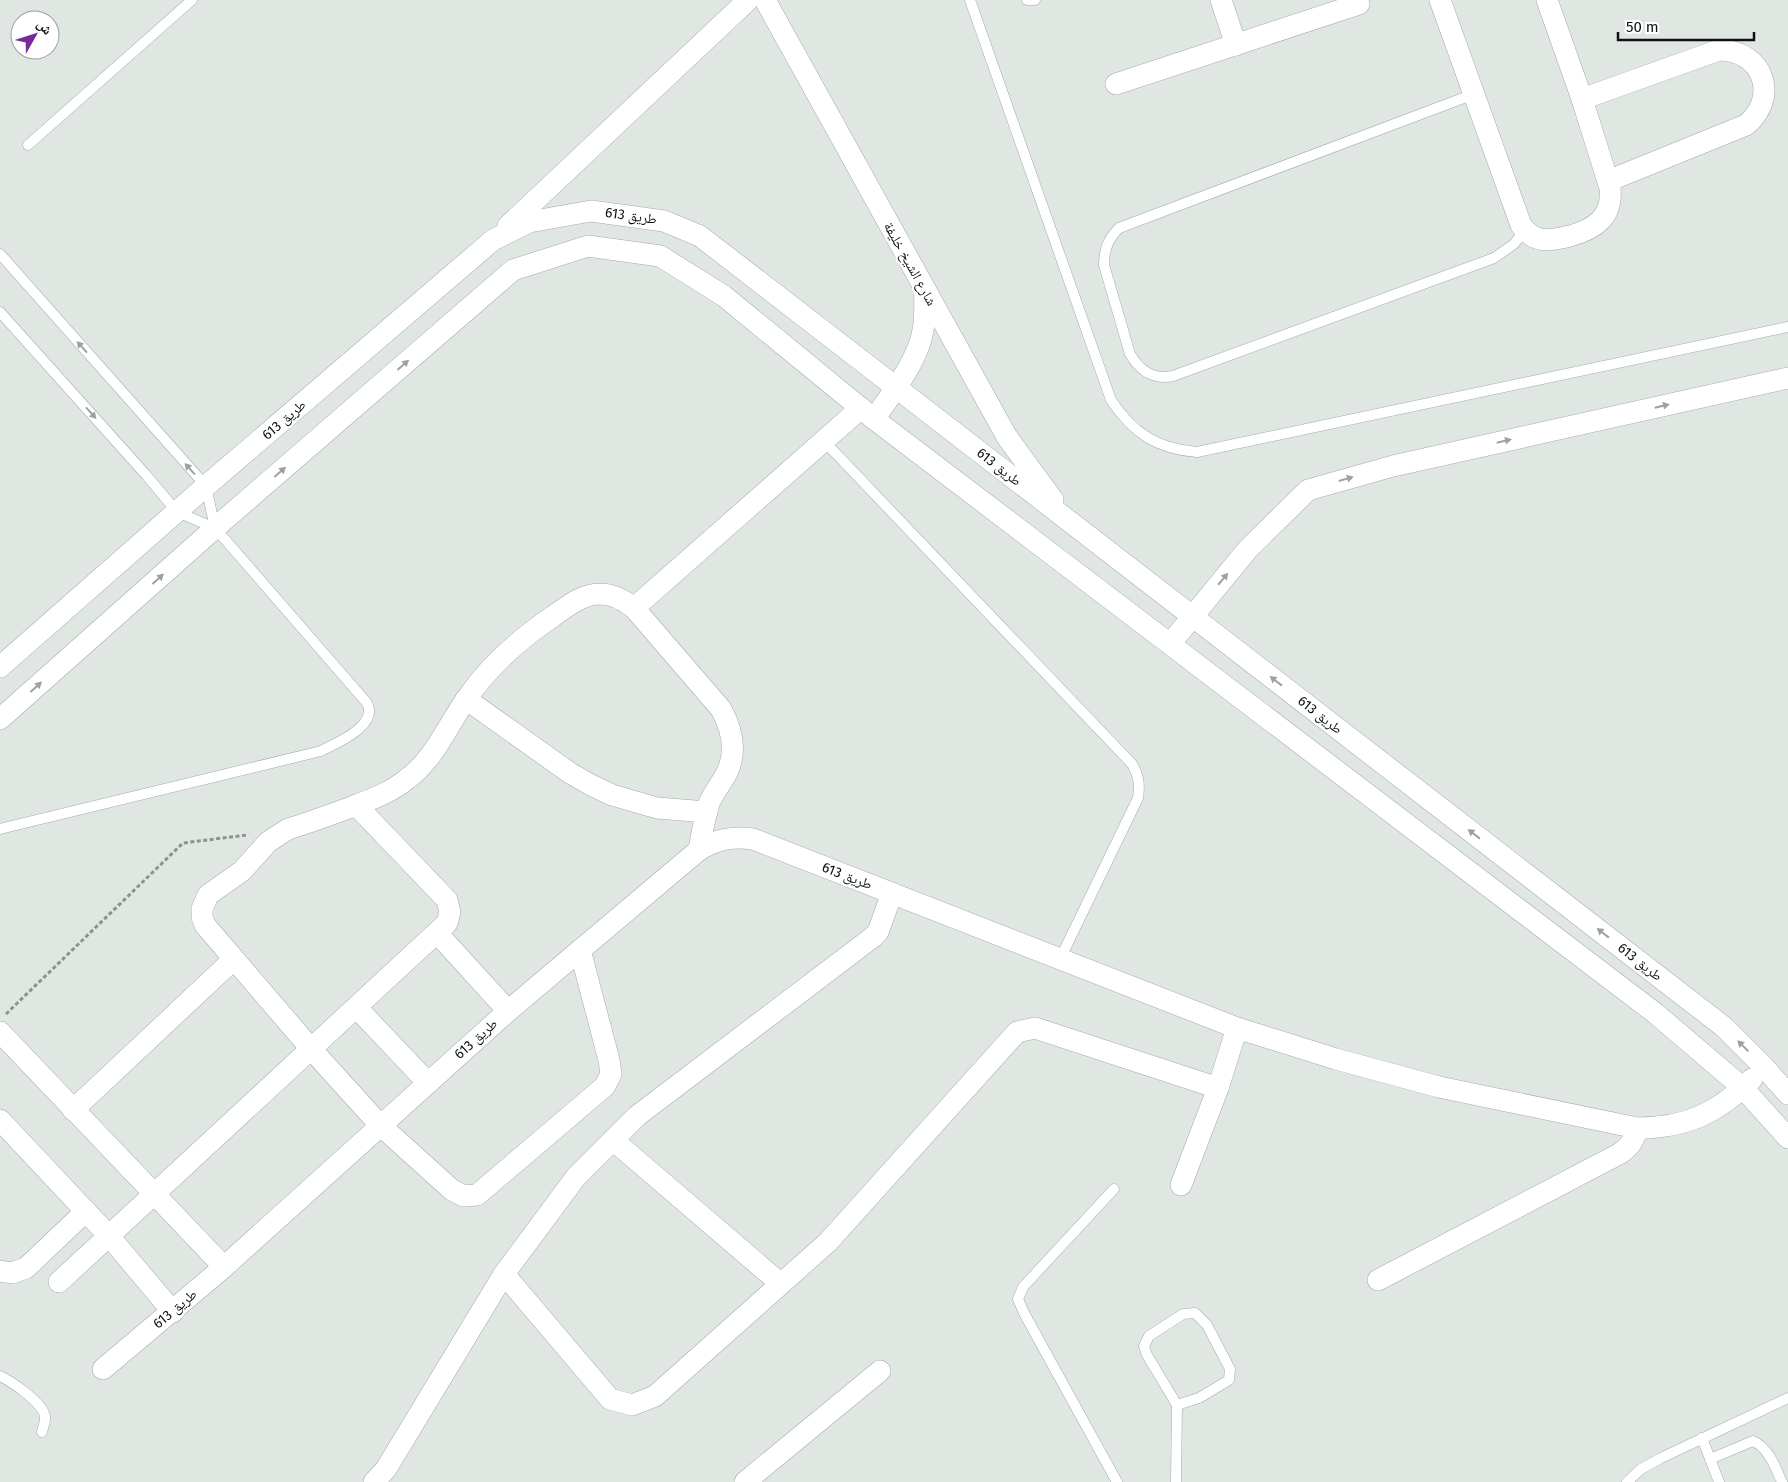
<svg xmlns="http://www.w3.org/2000/svg" width="1788" height="1482" font-family="'Fira Sans','Noto Naskh Arabic',sans-serif">
<rect width="100%" height="100%" fill="#e0e7e3"/>
<g fill="none" stroke-linecap="round" stroke-linejoin="round">
<!-- lane casing -->
<g stroke="#a4aba7" stroke-width="11">
<g id="lane">
<path d="M970,0L1111,400C1133,433 1157,449 1197,452L1788,327"/>
<path d="M1027,0H1035"/>
<path d="M1474,94L1119,228C1108,239 1104,249 1104,265L1130,354C1140,371 1153,380 1173,376L1494,258L1514,244L1525,230"/>
<path d="M28,145L192,0"/>
<path d="M0,254L206,486L215,528"/>
<path d="M0,312L147,476L177,512L215,528L367,703C379,726 336,743 321,751L0,829"/>
<path d="M824,441L1132,764C1139,776 1140,785 1138,798L1060,959"/>
<path d="M1114,1189L1023,1287L1018,1299L1024,1313L1117,1482"/>
<path d="M0,1376C12,1382 42,1402 45,1416C46,1421 43,1427 42,1432"/>
<path d="M1702,1438L1719,1482"/>
<path d="M1710,1459L1753,1441C1769,1448 1775,1467 1782,1482"/>
<path d="M1176,1482L1177,1405L1147,1355L1144,1346L1149,1336L1183,1314L1195,1313L1207,1325L1230,1369L1229,1380L1199,1398L1177,1405"/>
<path d="M1627,1482L1641,1469L1661,1458L1788,1398"/>
</g>
</g>
<!-- street casing -->
<g stroke="#a4aba7" stroke-width="22">
<g id="street">
<path d="M765,0L1007,437L1053,500"/>
<path d="M1221,0L1236,45"/>
<path d="M1440,0L1521,225C1534,244 1550,241 1570,236C1595,229 1613,217 1610,188L1582,99L1547,0"/>
<path d="M1116,84L1359,4"/>
<path d="M1582,99L1719,50C1763,50 1780,97 1746,125L1608,181"/>
<path d="M508,226L748,0"/>
<path d="M874,419C891,395 919,359 923,330C926,317 924,303 925,290"/>
<path d="M634,608L861,408"/>
<path d="M1170,644L1248,549L1308,490L1393,466L1788,378"/>
<path d="M0,667L206,486L493,240L529,222L591,211L664,221L700,236L1724,1027L1764,1067L1788,1094"/>
<path d="M466,699L570,773L591,785L612,795L657,808L707,812"/>
<path d="M0,719L215,528L513,270L588,246L660,256L724,296L874,419L1655,1013L1743,1088L1788,1138"/>
<path d="M438,934L508,1011"/>
<path d="M580,950L609,1060L611,1074L605,1086L477,1195L464,1196L452,1190L380,1125L312,1050L210,931L205,925L202,917V909L208,895L242,871L268,842L288,829C308,823 327,816 346,809C367,801 389,794 407,779C437,757 448,723 470,694C492,663 520,639 552,617C567,607 581,594 600,594C613,594 624,600 634,608L721,709C733,731 738,755 724,778C719,786 714,793 710,801C704,817 702,834 699,850"/>
<path d="M357,1008L428,1083"/>
<path d="M0,1032L224,1267"/>
<path d="M73,1110L234,959"/>
<path d="M0,1120L109,1236L173,1312"/>
<path d="M613,1140L781,1284"/>
<path d="M1181,1185L1218,1088L1237,1028"/>
<path d="M0,1271L12,1273L26,1268L86,1211"/>
<path d="M504,1274L610,1399L632,1405L655,1396L828,1242L1017,1032L1035,1028L1218,1088"/>
<path d="M1378,1280L1619,1154C1629,1148 1635,1140 1637,1128"/>
<path d="M59,1282L447,923L450,912L447,900L356,805"/>
<path d="M103,1369L224,1267L508,1011L699,850C717,839 733,836 753,839L1237,1028L1336,1059L1439,1087L1637,1128C1686,1128 1718,1113 1752,1079"/>
<path d="M374,1482L386,1469L504,1274L576,1177L637,1116L873,937L878,932L892,893"/>
<path d="M745,1482L880,1371"/>
</g>
</g>
<!-- path -->
<path stroke="#8d928f" stroke-width="3" stroke-dasharray="4 2.5" stroke-linecap="butt" d="M6,1014L183,843L247,835"/>
<!-- lane -->
<use href="#lane" stroke="#fff" stroke-width="10"/>
<!-- street -->
<use href="#street" stroke="#fff" stroke-width="21"/>
</g>
<!-- one-way arrows -->
<defs><path id="oneway-solid" d="M-6-.8H1V-3.2L6.5 0L1 3.2V.8H-6Z" transform="scale(1.25)"/></defs>
<g fill="#9fa09f">
<use href="#oneway-solid" transform="translate(82 347) rotate(-132)"/>
<use href="#oneway-solid" transform="translate(403 365) rotate(-41)"/>
<use href="#oneway-solid" transform="translate(1662 406) rotate(-13)"/>
<use href="#oneway-solid" transform="translate(91 413) rotate(48)"/>
<use href="#oneway-solid" transform="translate(1504 441) rotate(-13)"/>
<use href="#oneway-solid" transform="translate(190 469) rotate(-132)"/>
<use href="#oneway-solid" transform="translate(280 472) rotate(-41)"/>
<use href="#oneway-solid" transform="translate(1346 479) rotate(-16)"/>
<use href="#oneway-solid" transform="translate(158 579) rotate(-42)"/>
<use href="#oneway-solid" transform="translate(1223 579) rotate(-50)"/>
<use href="#oneway-solid" transform="translate(1276 681) rotate(-142)"/>
<use href="#oneway-solid" transform="translate(36 687) rotate(-42)"/>
<use href="#oneway-solid" transform="translate(1474 834) rotate(-142)"/>
<use href="#oneway-solid" transform="translate(1603 933) rotate(-142)"/>
<use href="#oneway-solid" transform="translate(1743 1046) rotate(-135)"/>
</g>
<g text-anchor="middle" dominant-baseline="central" stroke-width="4.5" stroke-linejoin="round" paint-order="stroke">
<!-- street labels -->
<g font-size="14" fill="#0f1110" stroke="#fff">
<text transform="translate(631 216) rotate(8)">طريق 613</text>
<text transform="translate(910 264) rotate(61)">شارع الشيخ خليفة</text>
<text transform="translate(284 420) rotate(-41)">طريق 613</text>
<text transform="translate(999 467) rotate(38)">طريق 613</text>
<text transform="translate(1320 715) rotate(38)">طريق 613</text>
<text transform="translate(847 876) rotate(21)">طريق 613</text>
<text transform="translate(1640 962) rotate(38)">طريق 613</text>
<text transform="translate(476 1039) rotate(-42)">طريق 613</text>
<text transform="translate(175 1309) rotate(-40)">طريق 613</text>
</g>
</g>
<!-- north arrow -->
<g transform="translate(35 35) rotate(51)"><circle r="24" fill="#ffffff" stroke="#9fa09f"/>
<path d="M0-4L9 19L0 12L-9 19Z" fill="#782a9b"/>
<text y="-8" font-size="14" font-weight="bold" text-anchor="middle" fill="#0f1110">ش</text>
</g>
<!-- scale -->
<path d="M1618 32v8h136v-8" fill="none" stroke="#0f1110" stroke-width="2.5"/>
<text x="1626" y="32" font-size="15" fill="#0f1110" stroke="#ffffff" stroke-width="4" paint-order="stroke">50 m</text>
</svg>
